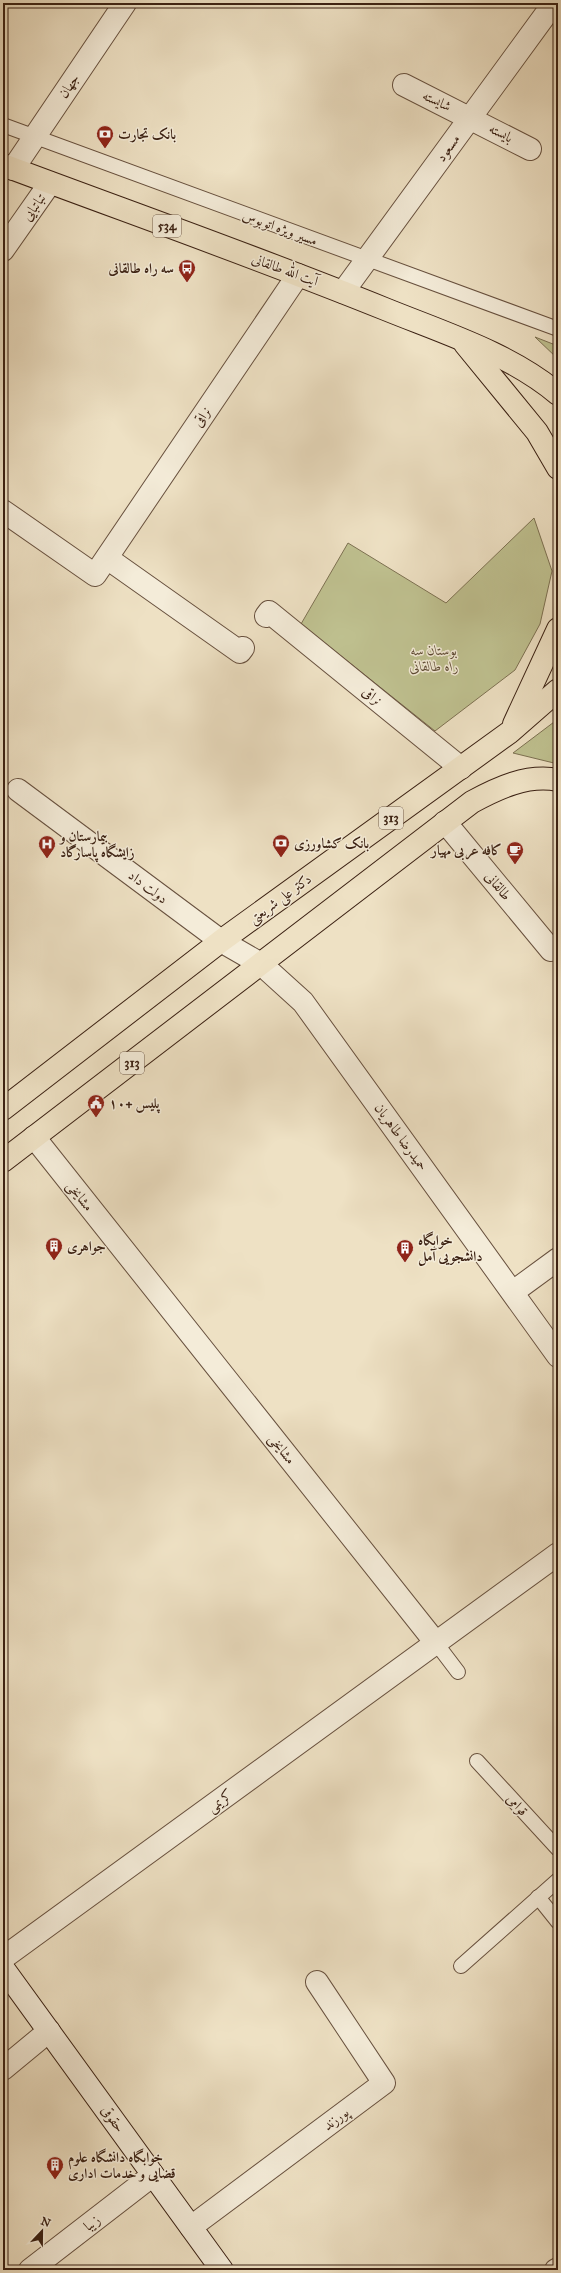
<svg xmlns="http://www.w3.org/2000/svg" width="561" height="2273" font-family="'IM FELL Great Primer',Amiri,serif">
<rect width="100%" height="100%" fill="#eee1c4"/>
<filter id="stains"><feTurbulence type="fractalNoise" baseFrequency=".005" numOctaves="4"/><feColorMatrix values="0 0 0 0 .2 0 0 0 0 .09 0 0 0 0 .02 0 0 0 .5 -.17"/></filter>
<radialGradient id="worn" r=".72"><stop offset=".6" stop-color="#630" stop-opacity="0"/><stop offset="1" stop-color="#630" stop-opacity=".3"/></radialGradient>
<!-- green -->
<g fill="#bfc190" stroke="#7d7152">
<path d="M535,337L558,346V359Z"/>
<path d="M534,518L552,571L540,624L515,670L435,731L301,624L348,543L446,603Z"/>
<path d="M558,719V764L513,753Z"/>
</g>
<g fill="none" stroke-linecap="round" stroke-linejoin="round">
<!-- service casing -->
<g stroke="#68513f" stroke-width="16">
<g id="service">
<path d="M3,125L558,329"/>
<path d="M436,1643L458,1672"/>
<path d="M477,1761L558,1849"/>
<path d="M538,1897L558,1922"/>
<path d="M461,1966L558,1880"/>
</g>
</g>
<!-- minor casing -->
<g stroke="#68513f" stroke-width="24">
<g id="minor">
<path d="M404,85L530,149"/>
<path d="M13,169L125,3"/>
<path d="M3,250L50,183"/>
<path d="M343,292L554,3"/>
<path d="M3,511L95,575L298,275"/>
<path d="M107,558L240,652L243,648"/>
<path d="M266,616L269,612L461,768"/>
<path d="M18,790L221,941"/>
<path d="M445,822L551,950"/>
<path d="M261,964L303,1002L558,1356"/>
<path d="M34,1137L436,1643"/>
<path d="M513,1292L558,1259"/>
<path d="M3,1958L558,1554"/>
<path d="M3,2069L49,2031"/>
<path d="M191,2227L384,2083L317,1982"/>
<path d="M30,2270L153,2175"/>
<path d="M556,2270L558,2269"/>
</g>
</g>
<!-- tertiary casing -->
<g stroke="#68513f" stroke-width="24">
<path id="tertiary" d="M221,941L261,964"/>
</g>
<!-- secondary casing -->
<g stroke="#3b2113" stroke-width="24">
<path id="secondary" d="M3,1968L222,2270"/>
</g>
<!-- primary casing -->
<g stroke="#3b2113" stroke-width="24">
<g id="primary">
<path d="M3,165C131,213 259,258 385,309C444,333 509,353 558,394"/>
<path d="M465,344L537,432L558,468"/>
<path d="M514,724L558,629"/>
<path d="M3,1109L221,941L510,732L558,690"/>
<path d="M3,1161L472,802C498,788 527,774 558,780"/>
</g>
</g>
<!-- service -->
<use href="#service" stroke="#f4ecd9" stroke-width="14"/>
<!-- minor -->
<use href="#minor" stroke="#f4ecd9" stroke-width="22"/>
<!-- tertiary -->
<use href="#tertiary" stroke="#f4ecd9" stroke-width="22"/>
<!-- secondary -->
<use href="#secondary" stroke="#f4ecd9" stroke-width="22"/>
<!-- primary -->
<use href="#primary" stroke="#eee1c4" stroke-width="22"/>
</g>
<!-- icons -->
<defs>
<g id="bank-pin" transform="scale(0.9)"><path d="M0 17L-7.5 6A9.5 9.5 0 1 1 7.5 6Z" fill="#8f2418" stroke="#f4ecd9"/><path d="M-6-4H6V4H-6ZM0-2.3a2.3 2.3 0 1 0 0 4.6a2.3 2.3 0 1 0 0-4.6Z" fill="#fff"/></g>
<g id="bus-pin" transform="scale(0.9)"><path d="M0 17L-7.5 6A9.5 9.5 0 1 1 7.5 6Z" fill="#8f2418" stroke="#f4ecd9"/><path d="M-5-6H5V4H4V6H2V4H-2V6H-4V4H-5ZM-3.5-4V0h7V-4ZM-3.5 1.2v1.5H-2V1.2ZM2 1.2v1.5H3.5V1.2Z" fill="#fff"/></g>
<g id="hospital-pin" transform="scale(0.9)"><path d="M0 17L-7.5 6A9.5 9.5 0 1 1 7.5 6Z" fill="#8f2418" stroke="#f4ecd9"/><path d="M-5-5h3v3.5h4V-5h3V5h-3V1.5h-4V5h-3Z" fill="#fff"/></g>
<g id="cafe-pin" transform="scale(0.9)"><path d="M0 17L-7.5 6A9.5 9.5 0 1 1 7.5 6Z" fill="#8f2418" stroke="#f4ecd9"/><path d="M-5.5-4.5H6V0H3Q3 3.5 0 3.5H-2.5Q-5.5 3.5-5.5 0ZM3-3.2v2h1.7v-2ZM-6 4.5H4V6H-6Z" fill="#fff"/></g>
<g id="civic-pin" transform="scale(0.9)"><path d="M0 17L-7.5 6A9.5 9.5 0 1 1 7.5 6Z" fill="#8f2418" stroke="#f4ecd9"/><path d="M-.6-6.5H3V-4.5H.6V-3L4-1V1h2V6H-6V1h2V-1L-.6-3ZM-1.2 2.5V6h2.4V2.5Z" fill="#fff"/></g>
<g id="building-pin" transform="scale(0.9)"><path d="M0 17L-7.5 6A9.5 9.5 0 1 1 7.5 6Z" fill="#8f2418" stroke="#f4ecd9"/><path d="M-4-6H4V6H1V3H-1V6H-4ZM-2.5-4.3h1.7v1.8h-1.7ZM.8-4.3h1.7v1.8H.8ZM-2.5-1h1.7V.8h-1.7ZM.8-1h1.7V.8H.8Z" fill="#fff"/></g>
</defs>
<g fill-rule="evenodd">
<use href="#bank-pin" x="105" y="134"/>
<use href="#bus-pin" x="187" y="268"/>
<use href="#bank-pin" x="281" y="843"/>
<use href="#hospital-pin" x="47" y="844"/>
<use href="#cafe-pin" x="515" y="850"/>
<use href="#civic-pin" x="96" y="1103"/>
<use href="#building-pin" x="54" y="1246"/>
<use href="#building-pin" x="405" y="1248"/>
<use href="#building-pin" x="55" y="2165"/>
</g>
<g text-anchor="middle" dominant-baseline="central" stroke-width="3" stroke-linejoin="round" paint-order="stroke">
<!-- shield labels -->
<g fill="#f4ecd9" stroke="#725e4e" stroke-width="1">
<rect x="153" y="215" width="28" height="22" rx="3"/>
<rect x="379" y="807" width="24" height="22" rx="3"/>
<rect x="120" y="1052" width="24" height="22" rx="3"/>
</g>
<g font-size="13" font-weight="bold" fill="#3b2113">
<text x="167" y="226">534</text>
<text x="391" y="818">313</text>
<text x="132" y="1063">313</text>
</g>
<!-- street labels -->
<g font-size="14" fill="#3b2113" stroke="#f4ecd9">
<text transform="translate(69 86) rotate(-56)">جهان</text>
<text transform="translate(437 101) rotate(26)">شایسته</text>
<text transform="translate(501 133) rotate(28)">بایسته</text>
<text transform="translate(448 148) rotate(-54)">مسعود</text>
<text transform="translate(34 207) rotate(-55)">تباتبایی</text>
<text transform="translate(280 228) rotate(20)">مسیر ویژه اتوبوس</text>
<text transform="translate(285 270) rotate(20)">آیت الله طالقانی</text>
<text transform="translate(202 417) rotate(-56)">نراقی</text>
<text transform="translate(372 696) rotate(39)">نراقی</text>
<text transform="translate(498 886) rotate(50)">طالقانی</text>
<text transform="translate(148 887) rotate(37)">دولت داد</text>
<text transform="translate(280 899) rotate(-36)">دکتر علی شریعتی</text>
<text transform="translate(401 1137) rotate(54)">حمیدرضا طاهریان</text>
<text transform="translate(80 1196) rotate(52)">مشایخی</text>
<text transform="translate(282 1449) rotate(52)">مشایخی</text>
<text transform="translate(220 1801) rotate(-36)">کریمی</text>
<text transform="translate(517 1805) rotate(47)">قوامی</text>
<text transform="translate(113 2119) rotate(54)">حقوقی</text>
<text transform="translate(336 2119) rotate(-37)">پورزند</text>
<text transform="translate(92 2223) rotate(-37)">زیبا</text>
</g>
<!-- poi labels -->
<g font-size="14" font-weight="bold" fill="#3b2113" stroke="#f4ecd9" text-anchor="start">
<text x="118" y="134">بانک تجارت</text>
<text x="174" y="268" text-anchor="end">سه راه طالقانی</text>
<text x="60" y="836">بیمارستان و<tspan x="60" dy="16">زایشگاه پاسارگاد</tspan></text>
<text x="294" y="843">بانک کشاورزی</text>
<text x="502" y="850" text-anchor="end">کافه عربی مهیار</text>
<text x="109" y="1103">پلیس +۱۰</text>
<text x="418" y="1240">خوابگاه<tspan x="418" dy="16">دانشجویی آمل</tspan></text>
<text x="67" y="1246">جواهری</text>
<text x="68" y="2157">خوابگاه دانشگاه علوم<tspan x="68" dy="16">قضایی و خدمات اداری</tspan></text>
</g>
<!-- park labels -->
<g font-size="14" font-style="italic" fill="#5c4932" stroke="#f4ecd9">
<text x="434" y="650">بوستان سه<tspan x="434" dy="16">راه طالقانی</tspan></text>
</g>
</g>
<!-- margin -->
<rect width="561" height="2273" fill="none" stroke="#eee1c4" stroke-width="16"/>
<rect x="4" y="4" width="553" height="2265" fill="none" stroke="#3b2113" stroke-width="2"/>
<rect x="8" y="8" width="545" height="2257" fill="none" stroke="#3b2113"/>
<!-- north arrow -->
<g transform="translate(42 2231) rotate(22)" stroke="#f4ecd9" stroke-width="3" paint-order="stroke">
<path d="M0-3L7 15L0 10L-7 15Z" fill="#3b2113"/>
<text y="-6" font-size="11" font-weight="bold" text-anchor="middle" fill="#3b2113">N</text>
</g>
<rect width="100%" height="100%" filter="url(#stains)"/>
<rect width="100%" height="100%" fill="url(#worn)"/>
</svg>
